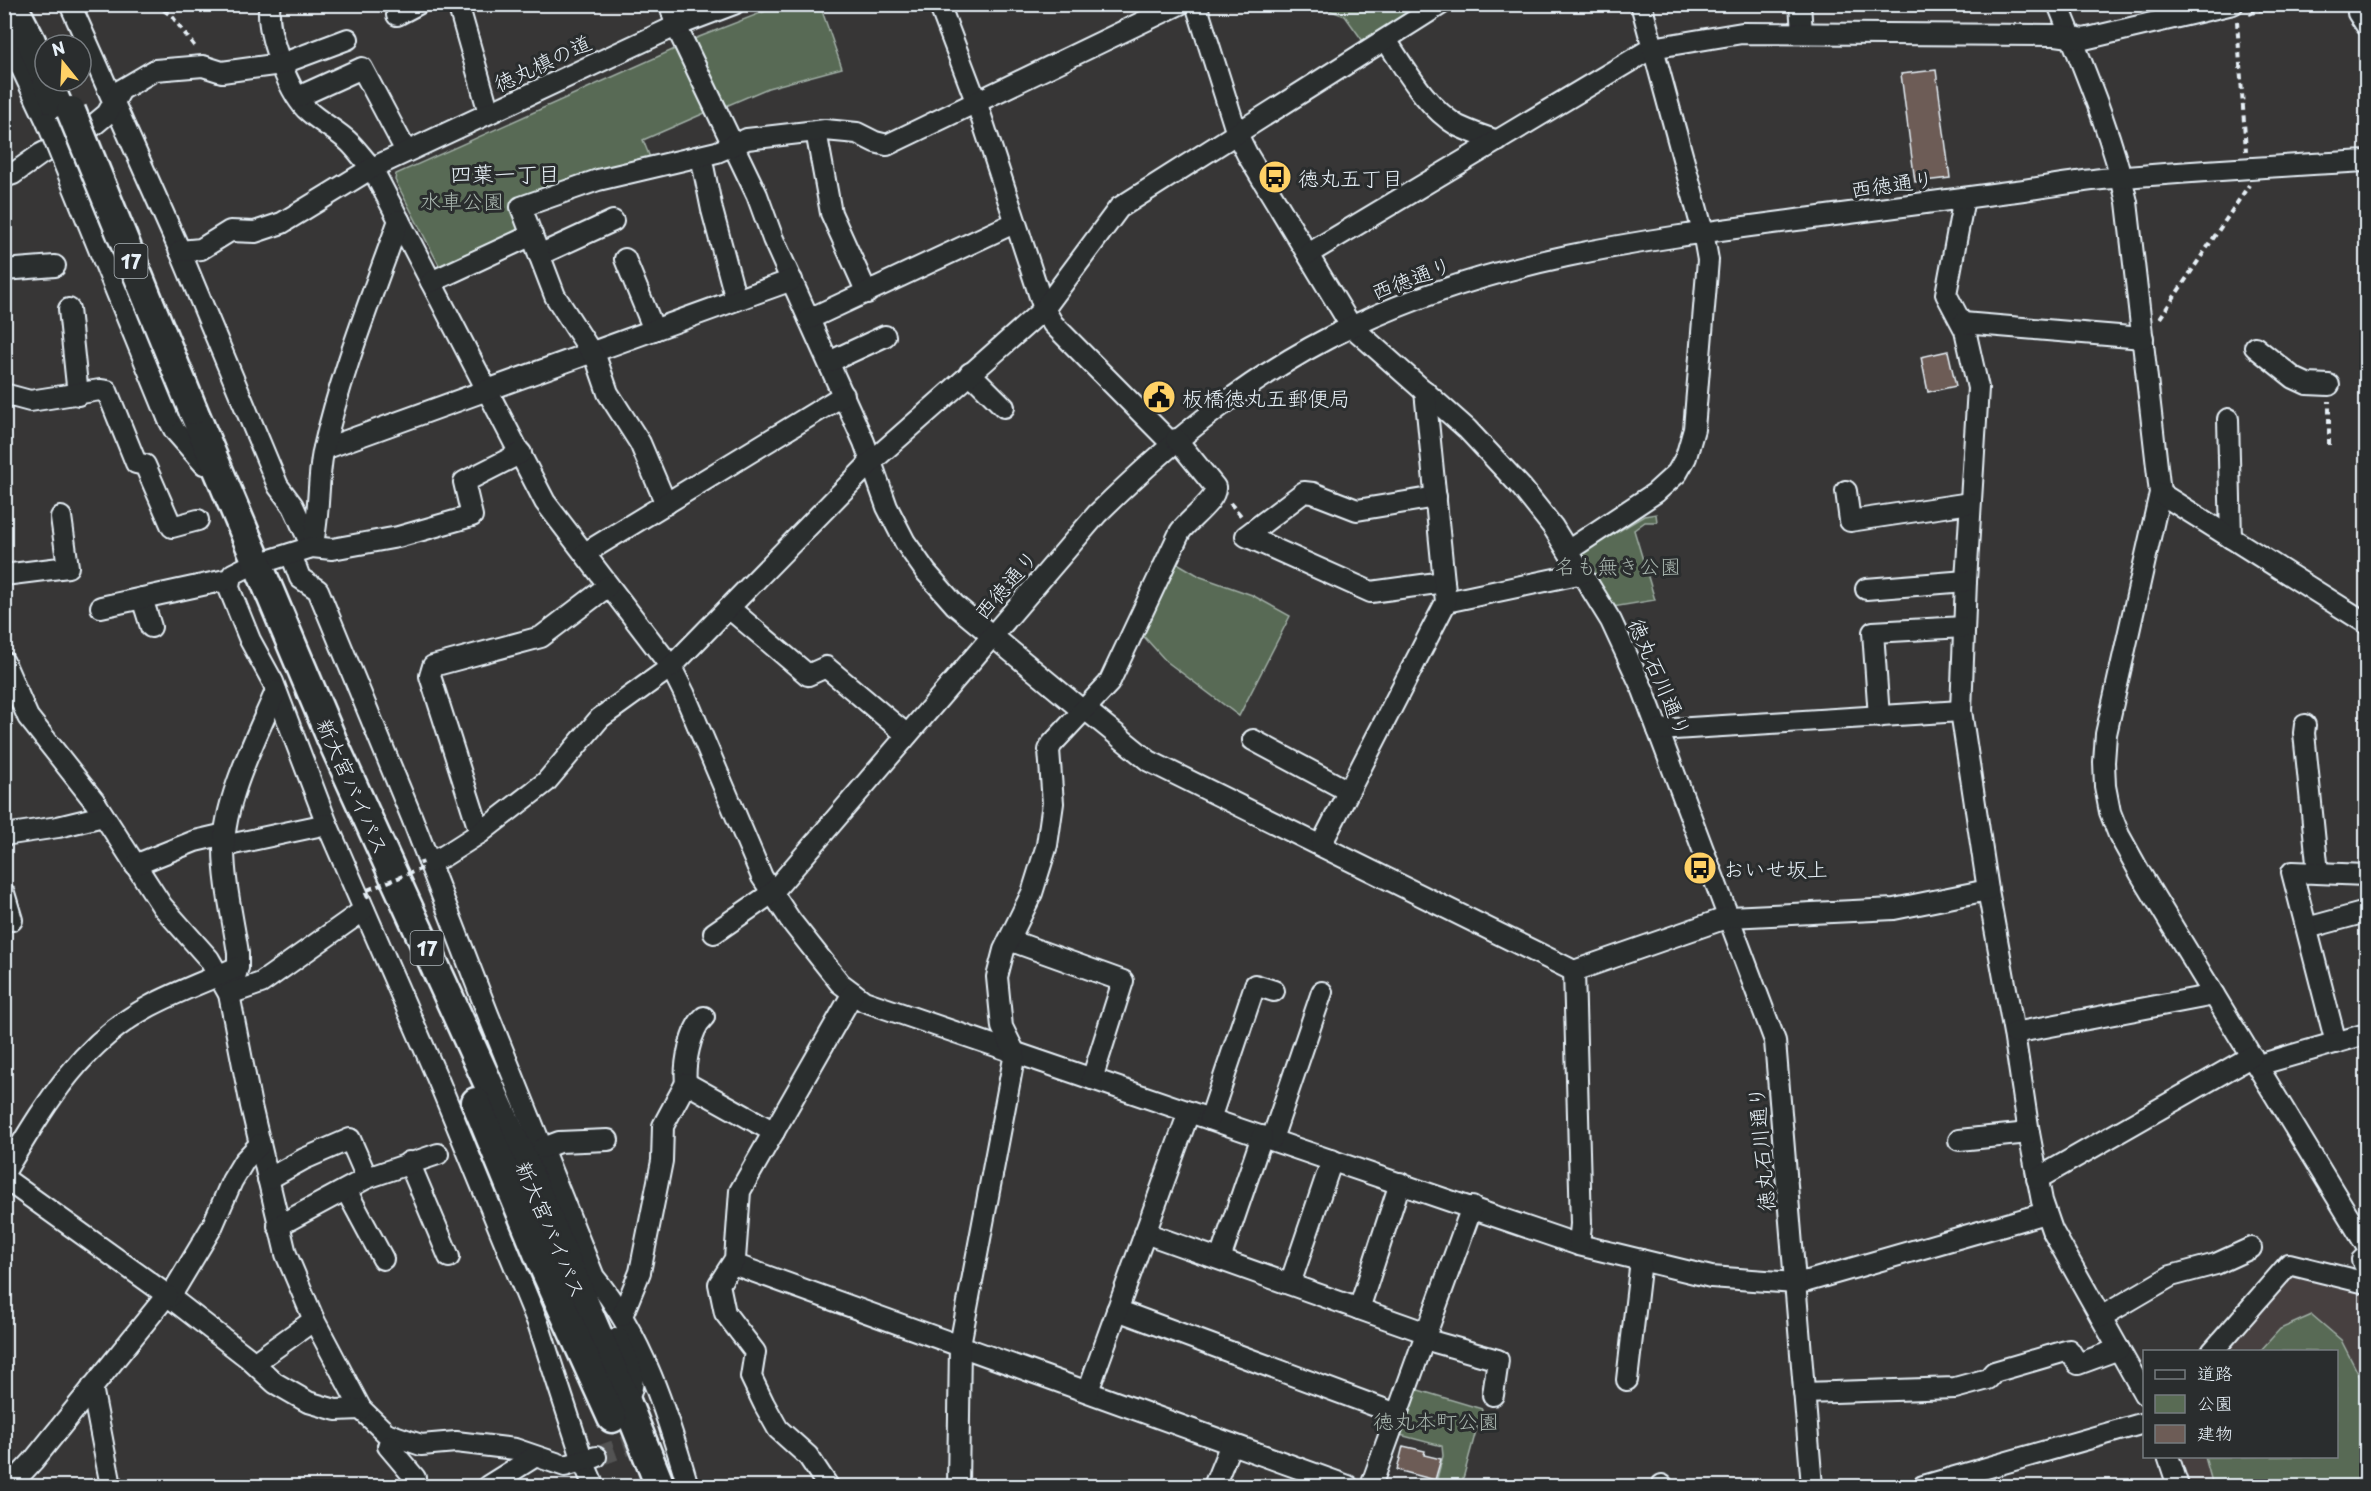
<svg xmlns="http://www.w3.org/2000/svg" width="2371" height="1491" font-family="'Playpen Sans','Klee One',sans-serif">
<rect width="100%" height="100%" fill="#373636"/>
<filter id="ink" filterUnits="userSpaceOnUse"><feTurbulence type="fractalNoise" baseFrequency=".0167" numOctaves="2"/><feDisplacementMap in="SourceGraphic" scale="12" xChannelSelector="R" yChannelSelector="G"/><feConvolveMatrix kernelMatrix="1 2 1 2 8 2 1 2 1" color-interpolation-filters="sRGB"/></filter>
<g filter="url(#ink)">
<!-- built -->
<path fill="#474140" d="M2297,1270L2366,1288V1486H2186L2177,1457L2336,1456V1352L2214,1351Z"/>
<!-- green -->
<g fill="#596b54" stroke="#a0aea6" stroke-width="1.5">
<path d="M784,4L820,5L842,68L768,88L726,106L694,39Z"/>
<path d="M1315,5H1425L1365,44L1345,16Z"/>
<path d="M677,48L707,112L643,140L651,160L531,194L517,234L446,268L440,267L395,180L396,174Z"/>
<path d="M1656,514L1657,522H1645L1634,530L1655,600L1613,607L1582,553L1644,516Z"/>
<path d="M1172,560L1201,577L1252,595L1290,616L1239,716L1166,661L1139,631Z"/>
<path d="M2312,1315L2341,1340L2366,1389V1486H2213L2205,1457L2336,1456V1352L2260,1351L2280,1329Z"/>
<path d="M1415,1389L1482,1409L1461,1486H1435L1443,1456L1442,1446L1400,1435Z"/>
</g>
<!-- building -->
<g fill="#6d5c56" stroke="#e8f1f8" stroke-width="1.5">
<path d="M1936,70L1950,178L1915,182L1901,74Z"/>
<path d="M1948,351L1956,386L1928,392L1921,357Z"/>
<path d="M1403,1446L1425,1451L1424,1455L1441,1459L1435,1480L1397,1470Z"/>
</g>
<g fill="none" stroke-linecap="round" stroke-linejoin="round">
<!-- minor-tunnel -->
<path stroke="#525253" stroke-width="20" stroke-dasharray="20 10" stroke-linecap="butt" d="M596,1457L653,1436"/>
<!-- minor casing -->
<g stroke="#e8f1f8" stroke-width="24">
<g id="minor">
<path d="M70,4L180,251L278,486L293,506L312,547"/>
<path d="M270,4C264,29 288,90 306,109C319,122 337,130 350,143C358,151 364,160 372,168L545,502L671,667L684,693L762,877L791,921L840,983L864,1001L1579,1245L1711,1277L1795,1283L1808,1281L2045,1213"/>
<path d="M458,4L489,113"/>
<path d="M670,4L676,26L757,195L773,239L864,442L887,507L905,542L926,572L955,605L1083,711"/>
<path d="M939,4L976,101L1044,309L1053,324L1172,444"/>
<path d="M1196,4L1237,134L1247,154L1351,326L1467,429L1522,488L1553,527L1611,621L1643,690L1775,1041L1812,1486"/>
<path d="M1800,4L1802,33"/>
<path d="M2058,4C2084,69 2112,134 2127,202L2160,493L2106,734L2104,762L2105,786L2110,812L2119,835L2140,873L2366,1245"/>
<path d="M2358,13L2366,25"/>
<path d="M397,15L418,4"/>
<path d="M4,31L47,122"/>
<path d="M1386,40C1406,70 1426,107 1458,126C1471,132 1485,137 1498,141"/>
<path d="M298,97L362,68L406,151"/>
<path d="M816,131L831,213L867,293"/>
<path d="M701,156L712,210L736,300"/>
<path d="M4,177L13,174L41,154L89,129L107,114L121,90L155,70L203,66L222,72L281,64L348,39"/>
<path d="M1964,198L1946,294L1965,330L1978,388L1966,581L1961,711L1988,890L2014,1033L2029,1133L2042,1201L2052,1230L2144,1394"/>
<path d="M180,251L201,249L230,231L255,232L282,223L372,168L676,26L734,4"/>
<path d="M1308,254L1652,48L1742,33L2056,35L2084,39L2233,4"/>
<path d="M539,255L613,221"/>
<path d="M625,259L654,330"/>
<path d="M4,270L55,266"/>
<path d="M431,282L532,235"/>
<path d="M69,309L78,395"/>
<path d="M809,319L1014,223"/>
<path d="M1963,323L2143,338"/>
<path d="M2255,347L2294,378L2307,384L2329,385"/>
<path d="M829,362L885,336"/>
<path d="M970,373L1004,407"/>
<path d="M4,394L30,401L100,390L107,391L136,463L145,465L172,527L198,520"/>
<path d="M168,418L175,431L204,464"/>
<path d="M2228,419L2231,538"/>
<path d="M324,449L792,280"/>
<path d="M1846,491L1850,521L1970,503"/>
<path d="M2160,493L2366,623"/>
<path d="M1436,497L1357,510L1313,493L1304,492L1246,536L1371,592L1444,582"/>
<path d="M666,504L640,443L608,393L597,361L555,296L521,207L598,180L717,152L747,139L825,130L857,133L875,142L887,145L1180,4"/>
<path d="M312,547C320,516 317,483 323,452C341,372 372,296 399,220"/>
<path d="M1569,550L1655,493L1677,473L1686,457L1694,429L1708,260L1703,232L1641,4"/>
<path d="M585,553L844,395"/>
<path d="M291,554L300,578L318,590L412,818L488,1014L594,1277C643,1336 667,1414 688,1486"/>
<path d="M4,575L68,567L61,517"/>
<path d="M230,579L229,588L250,640L273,682L327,824L439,1082L538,1323L583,1461L594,1486"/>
<path d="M1866,589L1966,581"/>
<path d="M142,598L151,627"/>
<path d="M1446,602L1583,573"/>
<path d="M101,607L230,579L233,574L245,568L312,547L332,549L398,537L472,516L464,482L521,453"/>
<path d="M729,608L808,675L826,667L907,735"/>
<path d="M4,662L28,717L95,802L162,906L209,959L229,994L251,1106L286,1254L314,1320L361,1409L386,1433L421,1445L456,1442L515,1449L565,1466L596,1457"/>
<path d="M1085,709L1149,761L1574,971L1729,917L1894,909L1988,890"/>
<path d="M1879,717L1873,632L1964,627"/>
<path d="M2305,725L2304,733L2318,873"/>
<path d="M1658,730L1961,711"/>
<path d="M1253,740L1348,791"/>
<path d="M480,833L430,676L433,666L541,637L608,586"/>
<path d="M4,835L58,827L103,816"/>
<path d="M1321,845L1446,602L1425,391"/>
<path d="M224,846L327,824"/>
<path d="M429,862L444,856L480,833L546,782L600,718L671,667L871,462L1044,309L1119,208L1441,4"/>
<path d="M135,865L195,841L225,834"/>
<path d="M4,893L12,920"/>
<path d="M2307,928L2366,912"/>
<path d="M714,933L772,893L1097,514C1173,439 1256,371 1353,326C1506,254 1662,238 1827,216C1887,208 1948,200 2008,192C2040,188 2071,182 2102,179C2190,171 2279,166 2366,161"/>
<path d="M1009,940L1123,981L1092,1079"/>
<path d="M1574,971L1581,1224L1579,1245"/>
<path d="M234,980L238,967V953C233,919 224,883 224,848C224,799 257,736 276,691"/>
<path d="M229,994L261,983L364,910"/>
<path d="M2014,1033L2214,995"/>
<path d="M2336,1043L2292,872L2366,875"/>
<path d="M2258,1065L2366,1034"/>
<path d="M686,1083C684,1065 690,1030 704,1017"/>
<path d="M1210,1119L1255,985L1274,991"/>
<path d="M1272,1139L1322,992"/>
<path d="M1959,1140L2029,1133"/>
<path d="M543,1148L559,1142L608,1140"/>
<path d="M409,1162L449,1257"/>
<path d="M4,1173C44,1107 79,1044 150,1006C178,991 209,980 238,967"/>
<path d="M4,1178L167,1295L247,1357L275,1383L308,1402L336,1410L361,1409"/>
<path d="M268,1179L304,1159L350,1139L367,1178"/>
<path d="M2037,1179L2252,1056"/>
<path d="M346,1190L383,1259"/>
<path d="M278,1226L367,1178L438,1154"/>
<path d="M1145,1233L1427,1333"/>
<path d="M2366,1257L2362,1260L2366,1268"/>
<path d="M1220,1259L1262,1136"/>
<path d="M733,1264L1348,1486"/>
<path d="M1290,1284L1332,1160"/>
<path d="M170,1297L212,1227L232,1181L244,1161L260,1144"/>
<path d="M1359,1309L1400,1183"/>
<path d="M1117,1310L1397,1414"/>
<path d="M622,1316L640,1272L662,1161L663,1126L686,1083L774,1132"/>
<path d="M2101,1317L2171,1276L2216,1264L2251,1248"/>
<path d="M618,1338C627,1359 641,1380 626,1401"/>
<path d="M1424,1339L1498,1360L1493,1395"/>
<path d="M2212,1352L2289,1264L2366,1283"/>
<path d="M254,1363L314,1320"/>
<path d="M1627,1380L1641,1260"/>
<path d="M92,1387L111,1486"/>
<path d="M1088,1391L1189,1112"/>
<path d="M1804,1393L1955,1388L1988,1379L1994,1372L2069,1350L2078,1364L2119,1349"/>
<path d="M388,1446L415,1478"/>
<path d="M2168,1456L2178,1486"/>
<path d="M10,1486L33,1461L167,1295"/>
<path d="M488,1486L534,1457"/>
<path d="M828,1486L808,1456L778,1429L764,1404L751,1377L755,1352L725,1313L719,1284L735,1259L740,1191L853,993"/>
<path d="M958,1486L960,1345L1015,1053L1002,1027L997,977L1004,950L1032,893L1047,845L1053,803L1049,750L1052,744L1109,683L1180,532C1188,520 1217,500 1215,487L1176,439"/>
<path d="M1214,1486L1231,1444"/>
<path d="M1371,1486L1472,1207"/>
<path d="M1662,1486V1485"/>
<path d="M1923,1486L2144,1423"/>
</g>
</g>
<!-- highway casing -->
<g stroke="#e8f1f8" stroke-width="33">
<g id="highway">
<path d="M12,4L31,41L45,76"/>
<path d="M47,81L62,115"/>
<path d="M193,410L332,740L523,1160L626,1401L660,1486"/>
<path d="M476,1102L542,1263L612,1418"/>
</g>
</g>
<!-- path -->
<g stroke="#e8f1f8" stroke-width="4" stroke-dasharray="6 4.5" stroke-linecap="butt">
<path d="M155,4L172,16L195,47"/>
<path d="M2249,14L2276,4"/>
<path d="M2237,21L2246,151"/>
<path d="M2160,318L2249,185"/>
<path d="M2329,445V401"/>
<path d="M1230,503L1243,518"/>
</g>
<!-- minor -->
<use href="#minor" stroke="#2a2d2e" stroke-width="20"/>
<!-- highway -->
<use href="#highway" stroke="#2a2d2e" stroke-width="28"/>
<!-- minor-bridge casing -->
<g stroke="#e8f1f8" stroke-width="24" stroke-linecap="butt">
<path id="minor-bridge" d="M47,122L168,418"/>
</g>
<!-- highway-bridge casing -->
<g stroke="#e8f1f8" stroke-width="33" stroke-linecap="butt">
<path id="highway-bridge" d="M71,111L193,410"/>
</g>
<!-- path-bridge -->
<path stroke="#e8f1f8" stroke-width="4" stroke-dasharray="6 4.5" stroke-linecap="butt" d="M368,898L365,891L423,868L421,861"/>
<!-- minor-bridge -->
<use href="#minor-bridge" stroke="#2a2d2e" stroke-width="20"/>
<!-- highway-bridge -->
<use href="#highway-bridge" stroke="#2a2d2e" stroke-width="28"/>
</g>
</g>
<!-- icons -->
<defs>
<g id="bus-disc" transform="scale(1.725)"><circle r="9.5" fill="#ffd166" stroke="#2a2d2e"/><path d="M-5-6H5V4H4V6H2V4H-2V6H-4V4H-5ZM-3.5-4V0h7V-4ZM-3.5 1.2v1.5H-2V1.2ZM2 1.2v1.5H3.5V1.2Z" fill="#111"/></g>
<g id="civic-disc" transform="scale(1.725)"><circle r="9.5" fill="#ffd166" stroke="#2a2d2e"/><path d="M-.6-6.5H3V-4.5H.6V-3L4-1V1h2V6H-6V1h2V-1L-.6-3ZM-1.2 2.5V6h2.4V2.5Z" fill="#111"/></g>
</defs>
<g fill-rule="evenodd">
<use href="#bus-disc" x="1275" y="177"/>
<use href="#civic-disc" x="1159" y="397"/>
<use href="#bus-disc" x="1700" y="868"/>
</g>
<g text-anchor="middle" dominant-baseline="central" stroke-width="6" stroke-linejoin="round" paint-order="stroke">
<!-- shield labels -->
<g fill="#2a2d2e" stroke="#afb6bb" stroke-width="1.5">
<rect x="114.5" y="244" width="33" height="34" rx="4.5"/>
<rect x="410.5" y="931" width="33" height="34" rx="4.5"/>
</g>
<g font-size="20" font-weight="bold" fill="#e8f1f8">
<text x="131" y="261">17</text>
<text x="427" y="948">17</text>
</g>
<!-- street labels -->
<g font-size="21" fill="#e8f1f8" stroke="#2a2d2e">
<text transform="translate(542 62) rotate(-25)">徳丸槙の道</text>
<text transform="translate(1892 183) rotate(-8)">西徳通り</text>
<text transform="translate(1411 277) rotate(-21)">西徳通り</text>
<text transform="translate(1005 584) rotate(-49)">西徳通り</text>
<text transform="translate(1661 677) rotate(67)">徳丸石川通り</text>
<text transform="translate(354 786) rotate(66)">新大宮バイパス</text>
<text transform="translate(1760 1149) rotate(-95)">徳丸石川通り</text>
<text transform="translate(552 1229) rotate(67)">新大宮バイパス</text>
</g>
<!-- poi labels -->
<g font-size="21" fill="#e8f1f8" stroke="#2a2d2e" text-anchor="start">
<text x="1298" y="177">徳丸五丁目</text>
<text x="1182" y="397">板橋徳丸五郵便局</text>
<text x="1723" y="868">おいせ坂上</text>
</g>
<!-- park labels -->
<g font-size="21" fill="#a8b5ae" stroke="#2a2d2e">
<text x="462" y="200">水車公園</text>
<text x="1618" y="565">名も無き公園</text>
<text x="1436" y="1420">徳丸本町公園</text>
</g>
<!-- neighbourhood labels -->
<g font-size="22" fill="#e8f1f8" stroke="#2a2d2e">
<text x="505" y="172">四葉一丁目</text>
</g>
</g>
<!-- margin -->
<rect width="2371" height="1491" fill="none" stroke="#2a2d2e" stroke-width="24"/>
<rect x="12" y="12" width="2347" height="1467" fill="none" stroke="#e8f1f8" stroke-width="2" filter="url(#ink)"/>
<!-- legend -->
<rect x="2143" y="1350" width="195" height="108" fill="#2a2d2e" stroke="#767b7f" stroke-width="1.5"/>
<rect x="2155" y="1370" width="30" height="9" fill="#2a2d2e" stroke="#767b7f" stroke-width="1.5"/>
<text x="2197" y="1380" font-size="18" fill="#e8f1f8">道路</text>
<rect x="2155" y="1395" width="30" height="18" fill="#596b54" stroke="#767b7f" stroke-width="1.5"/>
<text x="2197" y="1410" font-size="18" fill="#e8f1f8">公園</text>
<rect x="2155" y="1425" width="30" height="18" fill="#6d5c56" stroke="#767b7f" stroke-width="1.5"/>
<text x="2197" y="1440" font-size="18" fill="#e8f1f8">建物</text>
<!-- north arrow -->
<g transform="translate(63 63) rotate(342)"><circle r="28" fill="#2a2d2e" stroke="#767b7f" stroke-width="1.5"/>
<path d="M0-4.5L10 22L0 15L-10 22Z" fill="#ffd166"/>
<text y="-9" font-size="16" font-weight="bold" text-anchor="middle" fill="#e8f1f8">N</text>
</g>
</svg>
